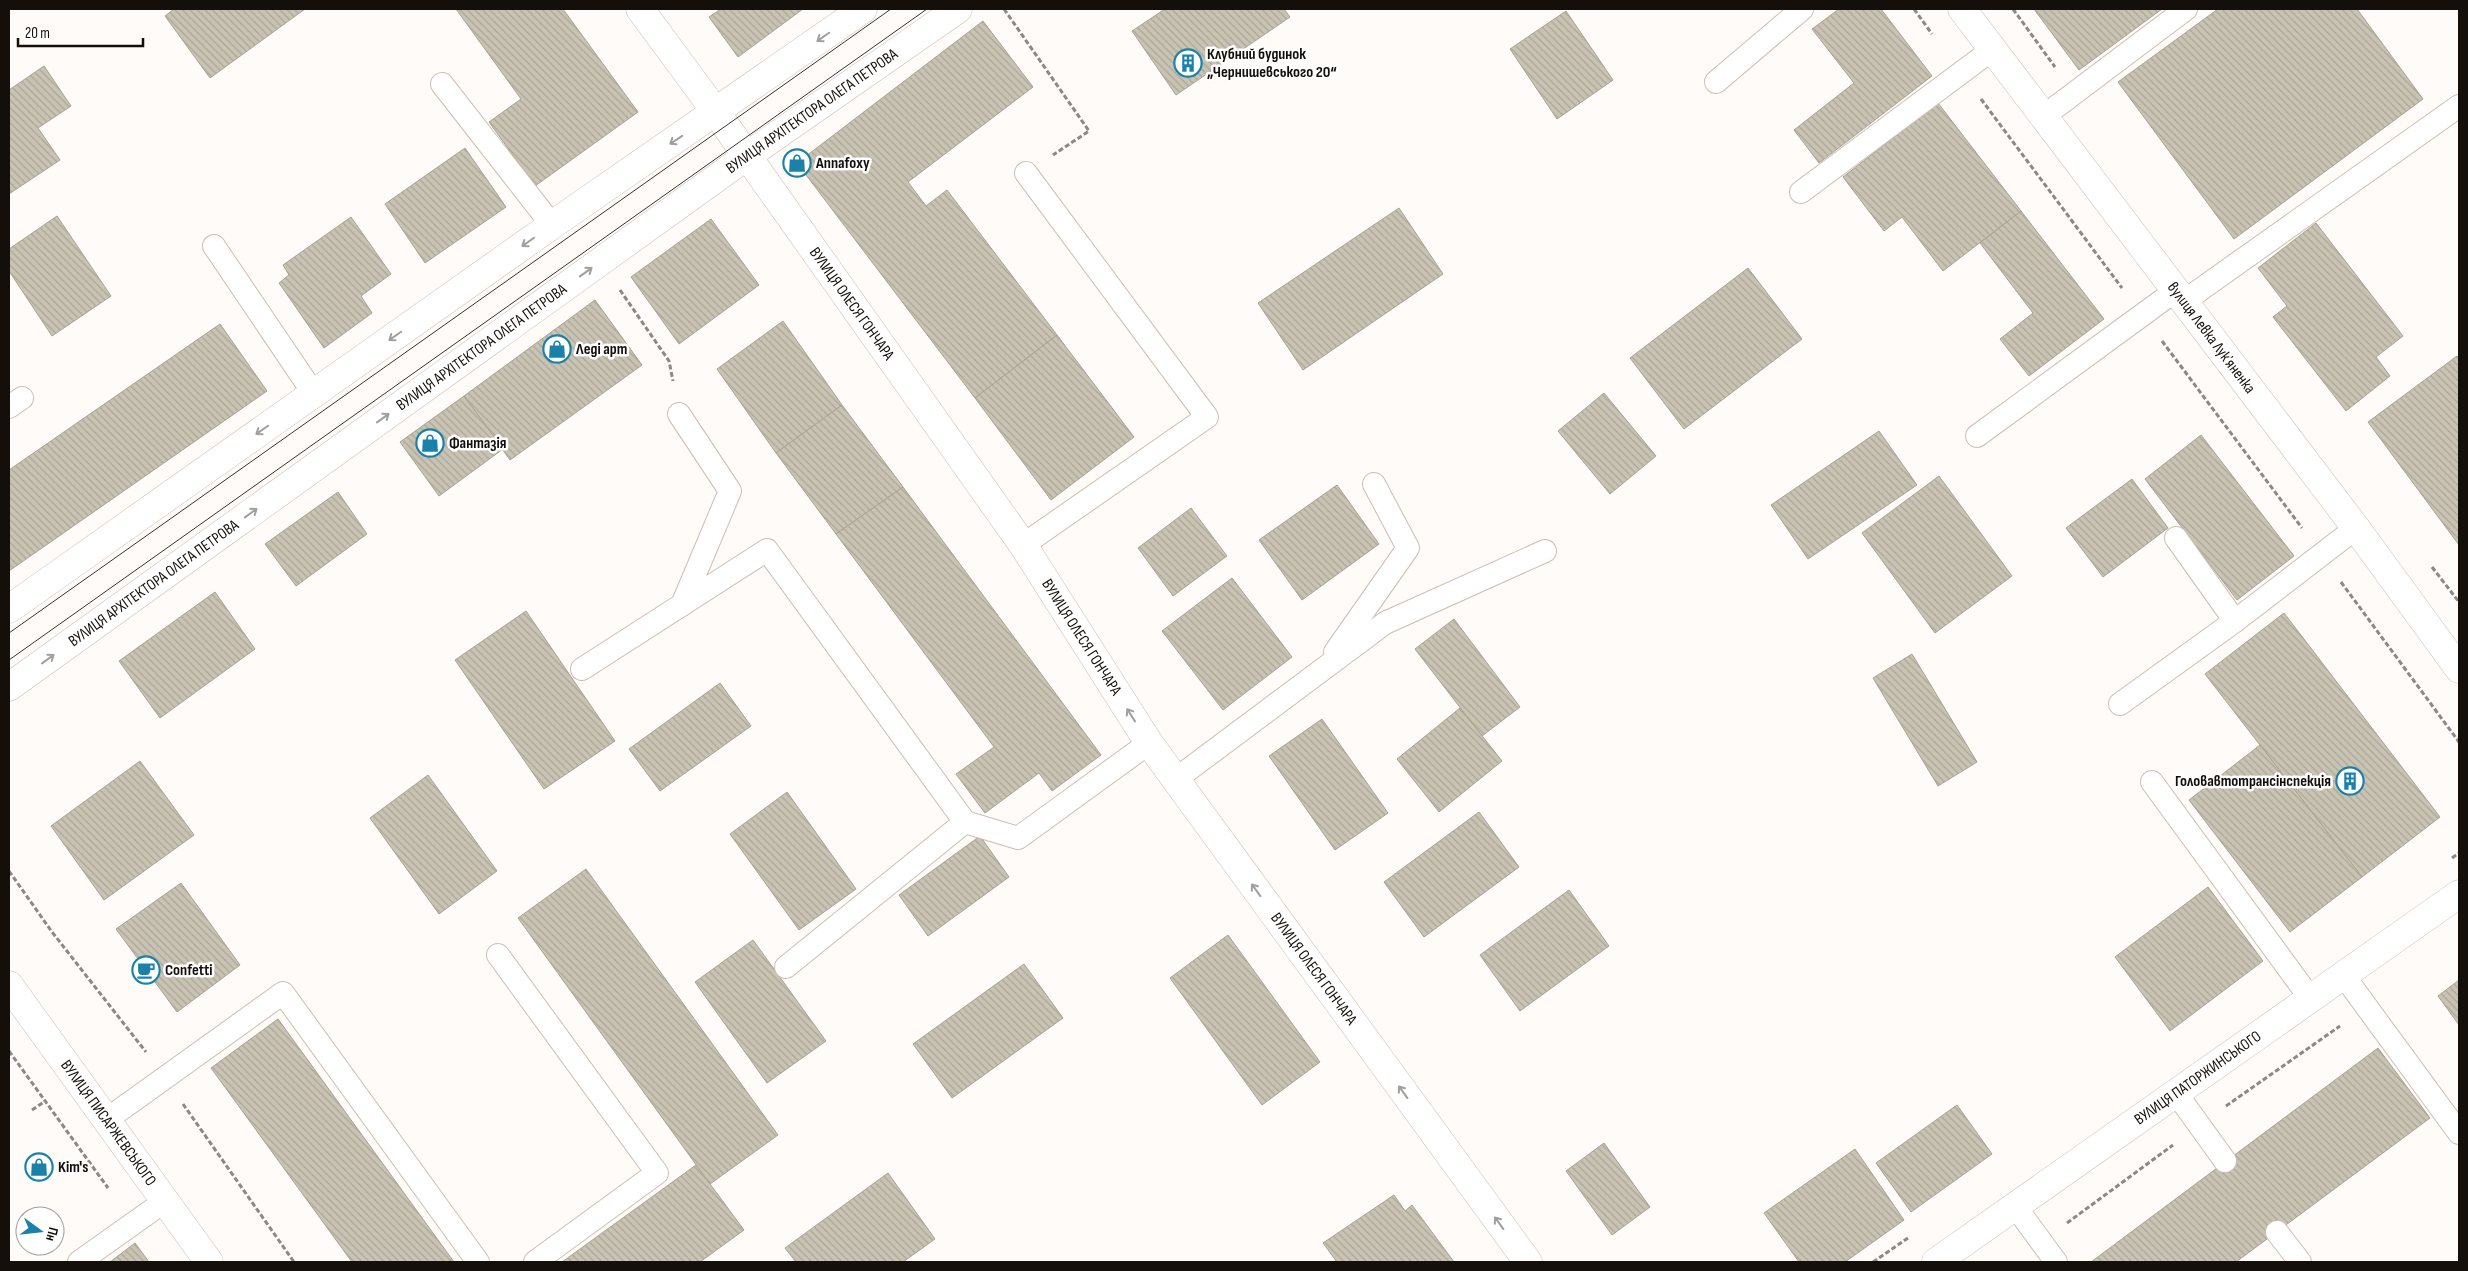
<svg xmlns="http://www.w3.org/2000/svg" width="2468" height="1271" font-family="'Sofia Sans Condensed',sans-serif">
<defs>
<pattern id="building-back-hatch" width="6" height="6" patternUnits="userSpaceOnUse" patternTransform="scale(1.25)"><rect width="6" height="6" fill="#c8c3b2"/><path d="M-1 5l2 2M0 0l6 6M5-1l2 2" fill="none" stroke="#aba698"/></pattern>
</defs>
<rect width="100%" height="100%" fill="#fefbf8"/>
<!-- building -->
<g fill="url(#building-back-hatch)" stroke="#a8a392">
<path d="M174,9H305L210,78L165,16Z"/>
<path d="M456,9H563L638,112L535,186L489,122L521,99Z"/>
<path d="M721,9H803L738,57L709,17Z"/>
<path d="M1165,9H1284L1290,17L1176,95L1132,31Z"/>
<path d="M1839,9H1881L1932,76L1819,163L1794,130L1854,83L1812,29Z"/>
<path d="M2034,9H2162L2079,70Z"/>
<path d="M2218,9H2357L2423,99L2234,239L2118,82Z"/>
<path d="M1566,11L1613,80L1557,119L1510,49Z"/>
<path d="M983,21L1033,87L908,182L926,206L947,190L1057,335L975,398L797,163Z"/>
<path d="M44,66L71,106L38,128L60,160L9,194V90Z"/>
<path d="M1938,103L2021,211L1943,271L1902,217L1884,231L1843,177Z"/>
<path d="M465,148L506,207L425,263L385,204Z"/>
<path d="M1399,208L1443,274L1303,370L1258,303Z"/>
<path d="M2021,211L2104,319L2029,376L2000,339L2033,313L1980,243Z"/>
<path d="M57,216L111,296L52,336L9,271V249Z"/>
<path d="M351,217L391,274L361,296L372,313L324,348L279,283L289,275L283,265Z"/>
<path d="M711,219L759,285L679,344L631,277Z"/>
<path d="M2316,223L2403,336L2376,357L2390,376L2346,411L2273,317L2287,306L2258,268Z"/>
<path d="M1748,268L1802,339L1684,429L1630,358Z"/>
<path d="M595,300L642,365L510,460L464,396Z"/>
<path d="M783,321L842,405L776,453L717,369Z"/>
<path d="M220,324L267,391L9,571V470Z"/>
<path d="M1057,335L1134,437L1051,500L975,398Z"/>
<path d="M2457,356L2459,359V545L2368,422Z"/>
<path d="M1604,393L1656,456L1610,494L1558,431Z"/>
<path d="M464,396L503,449L439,496L400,442Z"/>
<path d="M842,405L903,487L836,534L776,453Z"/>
<path d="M1879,431L1917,485L1808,559L1771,505Z"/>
<path d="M2201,435L2294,556L2237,600L2145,479Z"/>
<path d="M1939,476L2012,576L1935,633L1862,533Z"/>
<path d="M2132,479L2168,528L2103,577L2066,528Z"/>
<path d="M1337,485L1379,544L1302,600L1259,540Z"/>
<path d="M903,487L1101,755L1052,791L1039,773L985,813L956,774L994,747L836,534Z"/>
<path d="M338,492L367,534L296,586L265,544Z"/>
<path d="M1191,508L1227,556L1173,596L1138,548Z"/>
<path d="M1232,578L1292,657L1223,710L1162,631Z"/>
<path d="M215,592L255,649L160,718L119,661Z"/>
<path d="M526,611L615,741L544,789L455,660Z"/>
<path d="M2284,613L2440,817L2362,877L2205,674Z"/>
<path d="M1454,619L1520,707L1482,736L1415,649Z"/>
<path d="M1912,654L1977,762L1938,786L1873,678Z"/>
<path d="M720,683L751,726L660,791L629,749Z"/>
<path d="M1460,708L1502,761L1439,812L1397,759Z"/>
<path d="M1322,719L1388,813L1335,850L1269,756Z"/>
<path d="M2260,745L2362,877L2290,932L2189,800Z"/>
<path d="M140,761L194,835L104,900L51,826Z"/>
<path d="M428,775L497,871L439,914L370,818Z"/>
<path d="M787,792L856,889L799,930L730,834Z"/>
<path d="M1479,812L1519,867L1424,937L1384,882Z"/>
<path d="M980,836L1009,877L928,936L899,895Z"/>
<path d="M586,869L778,1135L710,1184L518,918Z"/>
<path d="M181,883L240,965L177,1012L116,929Z"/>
<path d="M2208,887L2263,961L2170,1031L2115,957Z"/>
<path d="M1569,890L1609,946L1520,1011L1480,955Z"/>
<path d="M1228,935L1320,1062L1262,1105L1170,978Z"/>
<path d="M753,940L826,1041L767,1083L695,982Z"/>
<path d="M1024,964L1063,1018L952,1098L913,1044Z"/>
<path d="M2459,980V1025L2438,996Z"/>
<path d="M278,1019L454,1262H352L211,1068Z"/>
<path d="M2378,1048L2430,1118L2236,1262H2091Z"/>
<path d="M1957,1105L1992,1154L1911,1212L1876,1163Z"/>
<path d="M1604,1143L1650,1207L1612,1235L1566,1171Z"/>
<path d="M1855,1149L1904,1220L1845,1262H1799L1764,1213Z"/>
<path d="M696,1165L744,1230L700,1262H562Z"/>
<path d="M888,1173L935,1239L903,1262H796L785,1248Z"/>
<path d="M1394,1195L1405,1211L1412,1205L1454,1262H1337L1323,1243Z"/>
<path d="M135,1243L149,1262H110Z"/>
</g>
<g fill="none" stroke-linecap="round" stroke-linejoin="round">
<!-- lane casing -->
<g stroke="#cebeb3" stroke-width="24">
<g id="lane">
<path d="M1716,82L1802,9"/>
<path d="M442,84L552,225"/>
<path d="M2044,116L2186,9"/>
<path d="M1801,192L1993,49"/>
<path d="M214,246L314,394"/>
<path d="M2183,302L2459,106"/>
<path d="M9,407L22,398"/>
<path d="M679,414L730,491L682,605"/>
<path d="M1977,436L2175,291"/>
<path d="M2176,538L2235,621"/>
<path d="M1023,545L1207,417L1026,173"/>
<path d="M1335,652L1408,548L1374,484"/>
<path d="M582,669L767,550L965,822"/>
<path d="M2120,704L2235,621L2356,528"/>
<path d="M1176,779L1385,623L1545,551"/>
<path d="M2152,782L2310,998"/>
<path d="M498,955L657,1173L535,1262"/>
<path d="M786,967L965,822L1018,838L1149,743"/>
<path d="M2344,976L2459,1133"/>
<path d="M2176,1093L2225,1161"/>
<path d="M106,1120L283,993L478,1262"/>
<path d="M2015,1206L2056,1262"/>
<path d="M2277,1232L2300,1262"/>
<path d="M79,1262L165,1201"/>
</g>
</g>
<!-- street casing -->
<g stroke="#cebeb3" stroke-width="29">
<g id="street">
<path d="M640,9L716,112"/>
<path d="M1962,9L2356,528L2459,669"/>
<path id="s1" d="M9,985L209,1262"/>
</g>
</g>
<!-- secondary casing -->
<g stroke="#cebeb3" stroke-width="29">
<g id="secondary">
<path id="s2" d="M716,112L1023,545L1149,743L1528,1262"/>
<path id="s3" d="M1936,1262L2459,894"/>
</g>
</g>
<!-- primary casing -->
<g stroke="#cebeb3" stroke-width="29">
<g id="primary">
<path d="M9,609L552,225L863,9"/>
<path id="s4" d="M9,687L747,156L958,9"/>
</g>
</g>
<!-- path -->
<g stroke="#8d8885" stroke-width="3" stroke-dasharray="5 2.5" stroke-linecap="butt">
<path d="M1004,9L1089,131L1053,155"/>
<path d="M1914,9L1932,34"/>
<path d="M2013,9L2055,67"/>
<path d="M1981,99L2122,288"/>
<path d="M620,290L669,361L673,381"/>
<path d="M2162,341L2302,528"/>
<path d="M2432,567L2459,602"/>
<path d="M2341,582L2459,742"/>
<path d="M2452,858L2459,853"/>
<path d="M9,871L52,932L146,1052"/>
<path d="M9,1051L108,1188"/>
<path d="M183,1104L294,1262"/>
<path d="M2226,1106L2340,1026"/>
<path d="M32,1110L44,1102"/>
<path d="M2067,1223L2173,1145"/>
<path d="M1873,1262L1908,1238"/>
</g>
<!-- lane -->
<use href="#lane" stroke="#fff" stroke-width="22"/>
<!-- street -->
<use href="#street" stroke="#fff" stroke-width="28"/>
<!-- secondary -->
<use href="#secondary" stroke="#fff" stroke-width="28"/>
<!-- primary -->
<use href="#primary" stroke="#fff" stroke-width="28"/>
<!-- tram -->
<g stroke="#393430" stroke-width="1">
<path d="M9,633L891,9"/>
<path d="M9,660L927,9"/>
</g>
</g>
<!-- one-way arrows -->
<defs><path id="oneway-shaft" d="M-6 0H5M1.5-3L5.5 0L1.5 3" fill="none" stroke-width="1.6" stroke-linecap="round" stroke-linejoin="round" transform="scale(1.25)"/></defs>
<g stroke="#a19f9d">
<use href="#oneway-shaft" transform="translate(823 37) rotate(145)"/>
<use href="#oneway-shaft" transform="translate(676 140) rotate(146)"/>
<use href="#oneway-shaft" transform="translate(528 242) rotate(145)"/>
<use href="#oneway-shaft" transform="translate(586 272) rotate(-36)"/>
<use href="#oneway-shaft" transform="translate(395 336) rotate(145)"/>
<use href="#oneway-shaft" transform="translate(383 418) rotate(-36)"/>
<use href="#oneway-shaft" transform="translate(262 430) rotate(145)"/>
<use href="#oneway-shaft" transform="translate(251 513) rotate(-36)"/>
<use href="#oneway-shaft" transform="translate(48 659) rotate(-36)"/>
<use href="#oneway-shaft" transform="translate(1131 715) rotate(-122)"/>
<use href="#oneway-shaft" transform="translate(1256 890) rotate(-126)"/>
<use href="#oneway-shaft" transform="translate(1403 1092) rotate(-126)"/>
<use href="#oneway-shaft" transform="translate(1499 1223) rotate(-126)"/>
</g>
<!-- icons -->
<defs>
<g id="building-ring" transform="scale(1.4375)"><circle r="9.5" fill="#fff" stroke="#1a81aa" stroke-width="1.5"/><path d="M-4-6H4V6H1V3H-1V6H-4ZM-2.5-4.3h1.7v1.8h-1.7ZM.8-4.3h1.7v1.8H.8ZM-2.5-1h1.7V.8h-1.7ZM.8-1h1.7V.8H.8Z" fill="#1a81aa"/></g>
<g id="shop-ring" transform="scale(1.4375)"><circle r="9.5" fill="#fff" stroke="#1a81aa" stroke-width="1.5"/><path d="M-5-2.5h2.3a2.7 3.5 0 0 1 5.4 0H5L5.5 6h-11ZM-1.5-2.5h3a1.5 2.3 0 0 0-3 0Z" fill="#1a81aa"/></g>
<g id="cafe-ring" transform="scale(1.4375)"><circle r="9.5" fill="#fff" stroke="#1a81aa" stroke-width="1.5"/><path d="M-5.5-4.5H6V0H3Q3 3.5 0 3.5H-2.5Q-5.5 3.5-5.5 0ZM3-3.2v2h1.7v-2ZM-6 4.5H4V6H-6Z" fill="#1a81aa"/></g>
</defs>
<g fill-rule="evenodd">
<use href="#building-ring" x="1188" y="63"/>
<use href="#shop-ring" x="797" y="163"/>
<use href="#shop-ring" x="557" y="349"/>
<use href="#shop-ring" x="430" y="443"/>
<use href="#building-ring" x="2350" y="781"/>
<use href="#cafe-ring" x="146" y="970"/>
<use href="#shop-ring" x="39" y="1167"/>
</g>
<g text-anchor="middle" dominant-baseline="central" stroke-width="5" stroke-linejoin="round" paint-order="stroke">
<!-- poi labels -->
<g font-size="16" font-weight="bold" fill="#150f0b" stroke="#fff" text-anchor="start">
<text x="1207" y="54">Клубний будинок<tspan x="1207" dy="18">„Чернишевського 20“</tspan></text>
<text x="816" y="163">Annafoxy</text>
<text x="576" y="349">Леді арт</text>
<text x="449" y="443">Фантазія</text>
<text x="2331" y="781" text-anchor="end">Головавтотрансінспекція</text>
<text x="165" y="970">Confetti</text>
<text x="58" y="1167">Kim's</text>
</g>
<!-- street labels -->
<g font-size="16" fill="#150f0b" stroke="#fff">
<text stroke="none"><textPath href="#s4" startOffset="988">ВУЛИЦЯ АРХІТЕКТОРА ОЛЕГА ПЕТРОВА</textPath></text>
<text stroke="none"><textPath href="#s2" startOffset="235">ВУЛИЦЯ ОЛЕСЯ ГОНЧАРА</textPath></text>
<text transform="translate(2211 338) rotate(53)">вулиця Левка Лукʼяненка</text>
<text stroke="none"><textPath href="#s4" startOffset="582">ВУЛИЦЯ АРХІТЕКТОРА ОЛЕГА ПЕТРОВА</textPath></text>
<text stroke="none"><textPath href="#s4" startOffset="178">ВУЛИЦЯ АРХІТЕКТОРА ОЛЕГА ПЕТРОВА</textPath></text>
<text stroke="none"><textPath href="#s2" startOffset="640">ВУЛИЦЯ ОЛЕСЯ ГОНЧАРА</textPath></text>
<text stroke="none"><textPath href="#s2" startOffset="1045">ВУЛИЦЯ ОЛЕСЯ ГОНЧАРА</textPath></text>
<text stroke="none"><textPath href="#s3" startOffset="320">ВУЛИЦЯ ПАТОРЖИНСЬКОГО</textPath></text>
<text stroke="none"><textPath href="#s1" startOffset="170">ВУЛИЦЯ ПИСАРЖЕВСЬКОГО</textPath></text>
</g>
</g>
<!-- border -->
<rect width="2468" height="1271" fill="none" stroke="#150f0b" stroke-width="20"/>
<!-- north arrow -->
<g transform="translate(40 1231) rotate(105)"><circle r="24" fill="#ffffff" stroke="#a19f9d"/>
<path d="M0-4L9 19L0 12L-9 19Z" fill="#1a81aa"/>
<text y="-8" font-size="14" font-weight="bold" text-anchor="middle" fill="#150f0b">Пн</text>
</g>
<!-- scale -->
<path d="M18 38v8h125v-8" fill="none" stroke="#150f0b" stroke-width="2.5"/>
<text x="25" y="38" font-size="15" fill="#150f0b" stroke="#ffffff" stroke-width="4" paint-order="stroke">20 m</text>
</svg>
